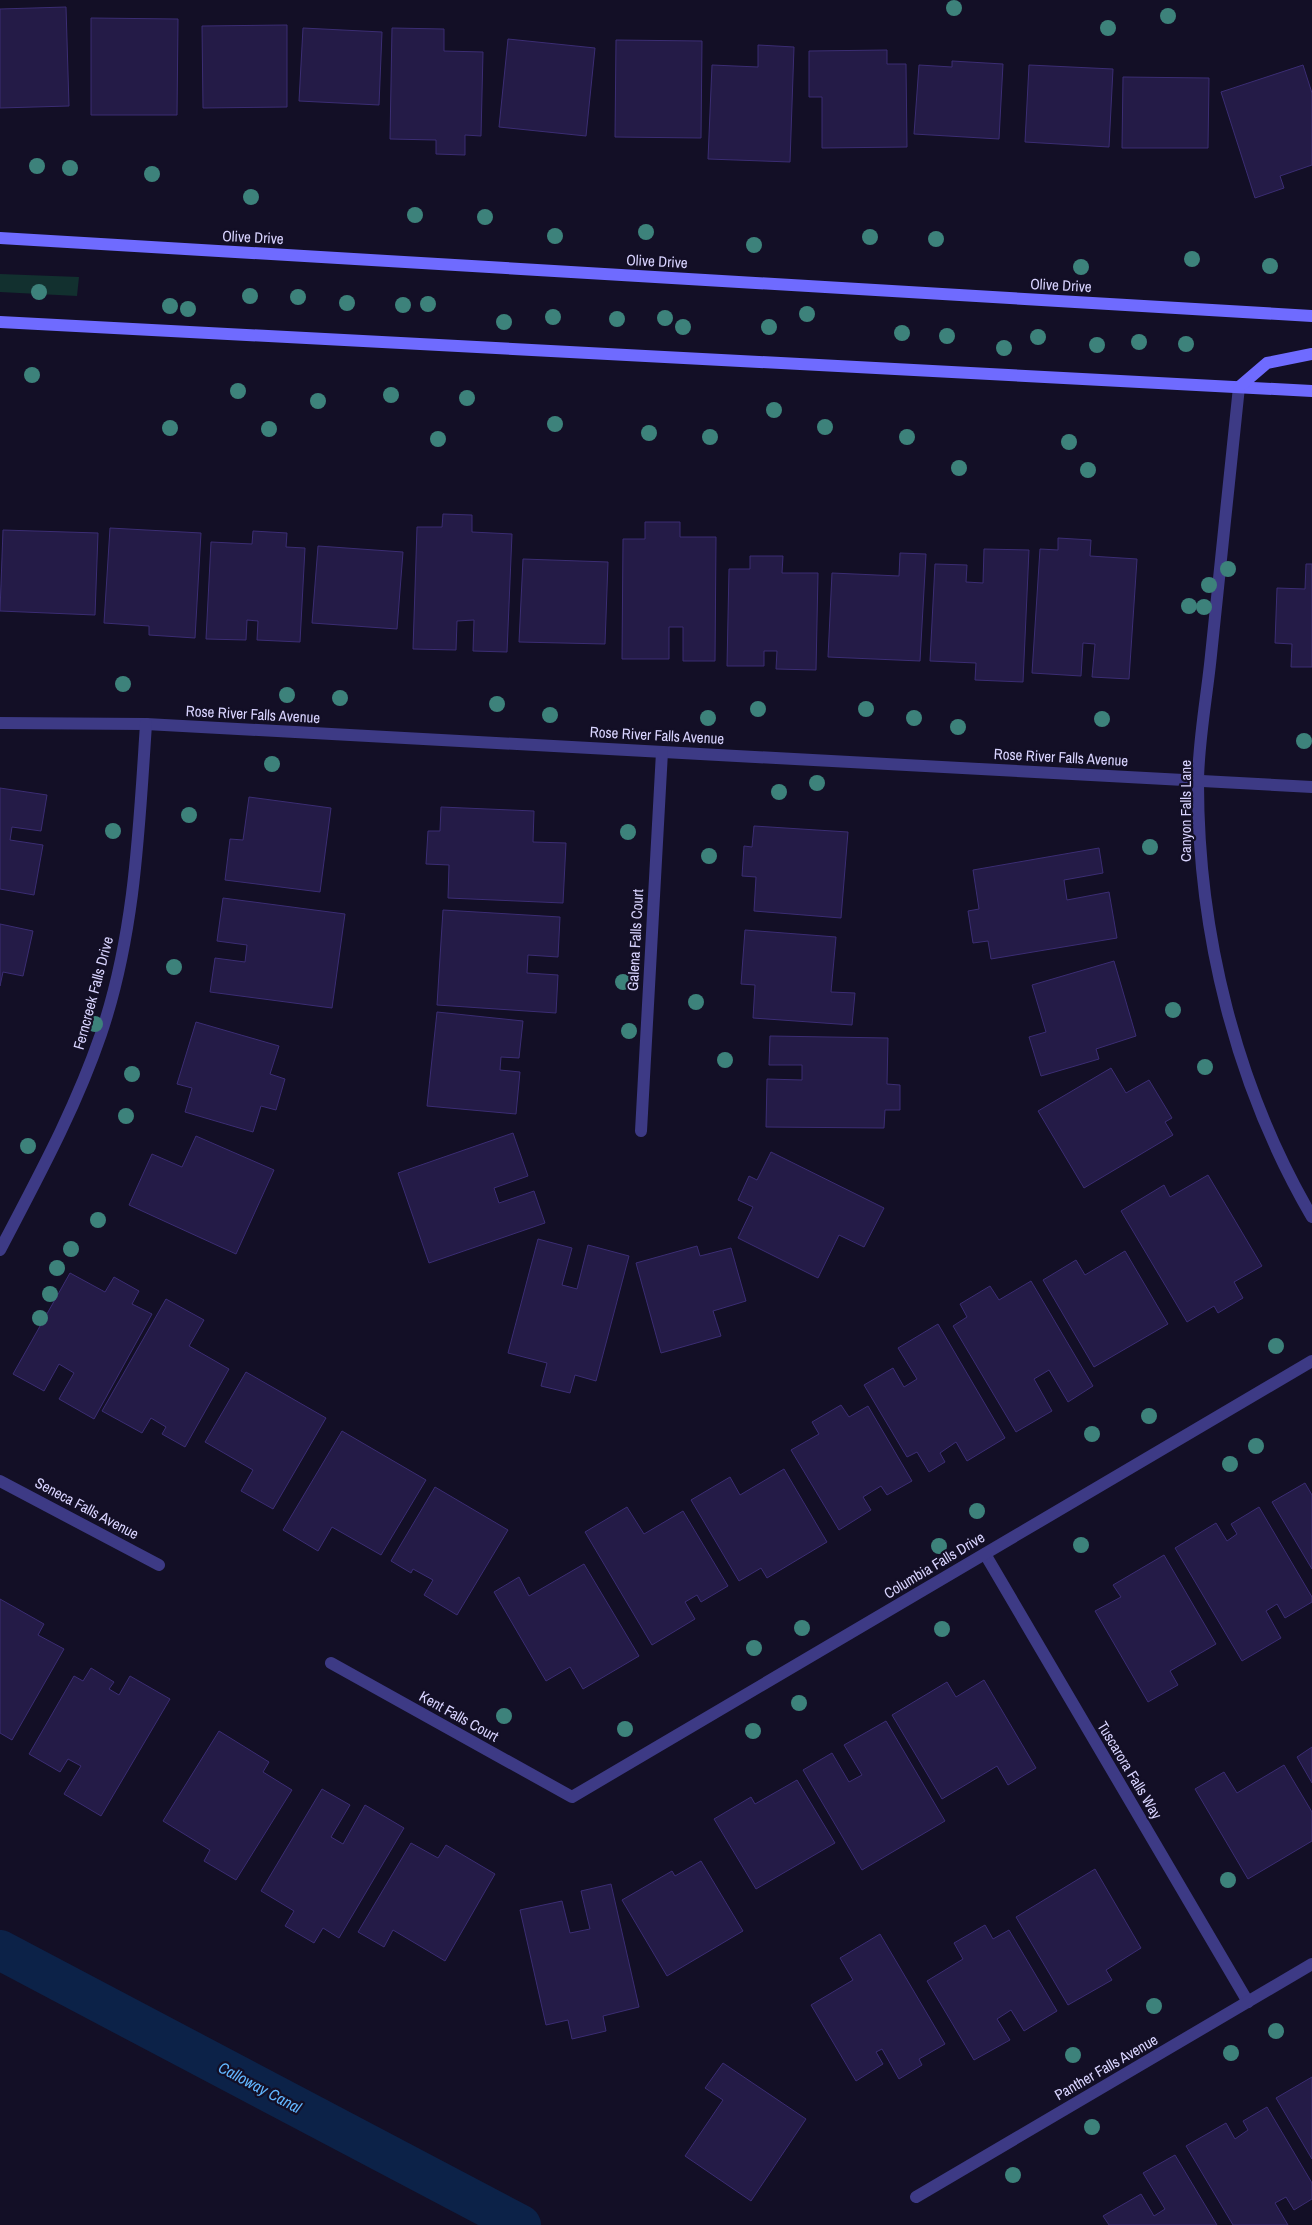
<svg xmlns="http://www.w3.org/2000/svg" width="1312" height="2225" font-family="'Archivo Narrow',sans-serif">
<rect width="100%" height="100%" fill="#130f26"/>
<!-- green -->
<path fill="#12302f" d="M0,274L79,277L77,296L0,292Z"/>
<g fill="none" stroke-linecap="round" stroke-linejoin="round">
<!-- canal -->
<path stroke="#0c2248" stroke-width="40" d="M0,1950L521,2225"/>
</g>
<!-- building -->
<g fill="#241b47" stroke="#3b2d73">
<path d="M66,7L69,106L0,108V9Z"/>
<path d="M91,18L178,19L177,115H91Z"/>
<path d="M287,25V107L203,108L202,26Z"/>
<path d="M303,28L382,32L379,105L299,101Z"/>
<path d="M392,28L444,29V51L483,52L481,136L465,135V155L436,154V140L390,139Z"/>
<path d="M508,39L595,48L586,136L499,127Z"/>
<path d="M616,40L702,41L701,138L615,137Z"/>
<path d="M758,45L794,47L790,162L708,159L712,65L758,67Z"/>
<path d="M887,50V64H906L907,147L822,148V97H809V51Z"/>
<path d="M952,61L1003,64L999,139L914,134L919,65L952,67Z"/>
<path d="M1029,65L1113,69L1109,147L1025,142Z"/>
<path d="M1303,65L1312,93V165L1280,176L1284,188L1255,198L1221,92Z"/>
<path d="M1123,77L1209,78L1208,148H1122Z"/>
<path d="M443,514L472,515V532L512,534L507,652L473,651L474,620L457,621L456,650L413,649L417,527H442Z"/>
<path d="M645,522H680V537H716L715,661H683V627H669V659H622L623,539H645Z"/>
<path d="M110,528L201,533L195,638L149,635V626L104,623Z"/>
<path d="M3,530L98,533L95,615L0,611Z"/>
<path d="M253,531L287,533L286,547L305,548L300,642L257,640L258,621L247,620L246,640L206,639L211,542L252,544Z"/>
<path d="M1058,538L1091,540L1090,556L1137,559L1129,679L1092,677L1095,644L1083,643L1081,676L1032,673L1040,549L1058,550Z"/>
<path d="M318,546L403,552L397,629L312,623Z"/>
<path d="M984,549L1029,550L1023,682L975,680L976,663L930,661L935,564L967,565L966,582L983,583Z"/>
<path d="M900,553L926,554L920,661L828,657L832,573L899,576Z"/>
<path d="M750,556H783L782,573H818L816,670L776,669L777,651H764V666H727L729,569H750Z"/>
<path d="M523,559L608,562L605,644L519,642Z"/>
<path d="M1306,564H1312V667H1291L1292,644L1275,643L1277,588L1305,589Z"/>
<path d="M0,788L47,795L41,831L12,827L10,840L43,845L34,895L0,889Z"/>
<path d="M249,797L331,808L320,892L225,880L230,839L243,840Z"/>
<path d="M441,807L534,811L533,842L566,843L563,903L448,898L449,865L426,864L428,831H440Z"/>
<path d="M754,826L848,832L841,918L754,911L756,877L742,876L744,846L752,847Z"/>
<path d="M1099,848L1103,873L1064,880L1067,900L1109,892L1117,938L991,959L988,941L973,943L968,911L979,909L973,870Z"/>
<path d="M223,898L345,914L332,1008L210,992L215,958L245,962L247,945L217,941Z"/>
<path d="M443,910L560,917L558,957L528,955L527,973L558,975L556,1013L437,1005Z"/>
<path d="M0,924L33,931L23,976L3,972L0,986Z"/>
<path d="M745,930L836,937L831,992L855,993L852,1025L753,1018L755,985L741,984Z"/>
<path d="M1114,961L1136,1036L1096,1049L1099,1059L1041,1076L1029,1037L1046,1032L1032,985Z"/>
<path d="M437,1012L523,1021L519,1058L501,1057L500,1070L520,1072L516,1114L427,1106Z"/>
<path d="M196,1022L279,1046L270,1074L285,1079L276,1110L261,1106L253,1132L185,1112L192,1088L177,1084Z"/>
<path d="M770,1036L888,1038L887,1084L900,1085V1110H885L884,1128L766,1127L767,1079L802,1080V1065H769Z"/>
<path d="M1111,1068L1126,1093L1149,1080L1172,1118L1165,1122L1173,1135L1084,1188L1038,1111Z"/>
<path d="M513,1133L528,1176L494,1188L499,1203L534,1191L545,1223L429,1263L398,1173Z"/>
<path d="M196,1136L274,1170L236,1254L129,1205L152,1154L182,1167Z"/>
<path d="M771,1152L884,1208L864,1247L839,1235L818,1278L738,1238L753,1207L738,1200L749,1176L757,1180Z"/>
<path d="M1208,1175L1262,1266L1234,1282L1243,1298L1218,1313L1214,1306L1187,1322L1121,1211L1164,1185L1170,1197Z"/>
<path d="M538,1239L572,1248L562,1285L577,1289L588,1245L629,1256L596,1381L575,1375L570,1393L541,1386L547,1363L508,1353Z"/>
<path d="M697,1246L700,1256L731,1248L746,1301L713,1311L721,1336L661,1353L636,1263Z"/>
<path d="M1125,1251L1168,1324L1094,1367L1043,1280L1076,1260L1085,1275Z"/>
<path d="M70,1273L105,1292L114,1277L139,1291L132,1304L152,1314L94,1419L59,1399L74,1373L59,1364L44,1391L13,1374Z"/>
<path d="M1031,1281L1093,1386L1068,1402L1049,1370L1034,1379L1052,1411L1016,1432L953,1326L967,1317L960,1304L990,1286L999,1300Z"/>
<path d="M166,1299L204,1320L189,1346L229,1369L185,1447L162,1434L166,1427L151,1418L142,1433L102,1411Z"/>
<path d="M938,1324L1005,1438L967,1461L956,1442L940,1453L945,1462L929,1472L917,1452L907,1457L864,1385L893,1368L904,1387L917,1379L898,1348Z"/>
<path d="M246,1372L326,1418L273,1509L241,1491L253,1470L205,1442Z"/>
<path d="M841,1405L849,1417L868,1406L912,1481L887,1495L881,1486L863,1497L871,1510L839,1530L791,1450L819,1434L812,1422Z"/>
<path d="M342,1431L426,1480L381,1555L332,1527L318,1551L283,1530Z"/>
<path d="M784,1469L827,1542L767,1578L761,1568L739,1581L691,1500L730,1477L740,1495Z"/>
<path d="M1305,1483L1312,1495V1569L1272,1502Z"/>
<path d="M435,1487L508,1530L457,1615L424,1595L433,1580L413,1569L411,1573L391,1561Z"/>
<path d="M627,1507L644,1534L683,1511L728,1586L701,1602L697,1595L685,1602L695,1619L652,1645L585,1532Z"/>
<path d="M1259,1507L1312,1597V1602L1285,1618L1277,1604L1266,1611L1281,1638L1242,1661L1175,1548L1216,1523L1227,1541L1237,1534L1231,1524Z"/>
<path d="M1164,1555L1216,1644L1170,1671L1178,1685L1148,1702L1095,1611L1121,1597L1113,1585Z"/>
<path d="M584,1564L639,1656L583,1689L570,1667L546,1681L494,1592L519,1577L529,1596Z"/>
<path d="M0,1599L44,1624L38,1635L64,1649L12,1740L0,1733Z"/>
<path d="M91,1668L114,1682L109,1689L119,1695L130,1676L170,1699L101,1816L64,1794L81,1766L68,1759L60,1772L29,1754L74,1676L83,1681Z"/>
<path d="M984,1680L1036,1768L1008,1785L997,1766L942,1799L892,1715L947,1682L956,1697Z"/>
<path d="M886,1721L945,1821L862,1870L803,1770L832,1753L849,1782L862,1775L844,1745Z"/>
<path d="M219,1731L269,1762L263,1772L292,1790L236,1880L204,1861L210,1850L163,1821Z"/>
<path d="M1312,1747V1783L1297,1757Z"/>
<path d="M1284,1765L1312,1812V1841L1248,1879L1195,1789L1224,1772L1237,1793Z"/>
<path d="M797,1780L835,1843L756,1889L714,1819L751,1797L755,1804Z"/>
<path d="M322,1789L350,1805L331,1837L343,1844L365,1805L404,1828L339,1938L323,1928L314,1943L285,1926L294,1911L261,1891Z"/>
<path d="M411,1843L438,1858L446,1845L495,1874L445,1961L393,1930L384,1947L358,1932Z"/>
<path d="M701,1861L743,1931L667,1976L622,1900L672,1871L675,1876Z"/>
<path d="M1095,1869L1141,1948L1106,1970L1112,1980L1068,2005L1016,1917Z"/>
<path d="M611,1884L639,2007L603,2016L606,2031L572,2039L568,2020L546,2025L520,1910L562,1901L570,1933L590,1929L581,1891Z"/>
<path d="M985,1925L993,1939L1009,1930L1057,2011L1024,2031L1011,2010L997,2019L1010,2040L974,2060L927,1981L963,1959L954,1943Z"/>
<path d="M880,1934L945,2044L919,2059L922,2065L899,2079L882,2049L876,2052L883,2064L856,2081L811,2005L853,1980L840,1958Z"/>
<path d="M723,2063L806,2119L751,2201L685,2156L723,2100L705,2088Z"/>
<path d="M1312,2077V2159L1276,2098Z"/>
<path d="M1267,2107L1312,2183V2199L1294,2210L1286,2197L1275,2203L1288,2225H1233L1186,2146L1226,2123L1235,2139L1248,2130L1243,2121Z"/>
<path d="M1175,2155L1217,2225H1109L1103,2216L1141,2194L1154,2216L1165,2209L1143,2173Z"/>
</g>
<g fill="none" stroke-linecap="round" stroke-linejoin="round">
<!-- street -->
<g stroke="#3d3a85" stroke-width="12">
<path d="M1239,387C1230,476 1220,566 1211,655C1207,696 1198,743 1198,783C1198,933 1236,1087 1312,1217"/>
<path d="M0,723L146,724L1312,787"/>
<path d="M641,1131L662,752"/>
<path d="M0,1250C37,1179 75,1110 101,1034C135,934 139,829 146,724"/>
<path d="M0,1481L159,1565"/>
<path d="M985,1554L1248,2002"/>
<path d="M331,1663L572,1797L1312,1361"/>
<path d="M916,2197L1312,1964"/>
</g>
<!-- secondary -->
<g stroke="#6f6bff" stroke-width="12">
<path d="M0,238L1312,316"/>
<path d="M0,322L1312,391"/>
<path d="M1239,387L1267,363L1312,354"/>
</g>
</g>
<!-- trees -->
<g fill="#3d827b">
<circle cx="954" cy="8" r="8"/>
<circle cx="1168" cy="16" r="8"/>
<circle cx="1108" cy="28" r="8"/>
<circle cx="37" cy="166" r="8"/>
<circle cx="70" cy="168" r="8"/>
<circle cx="152" cy="174" r="8"/>
<circle cx="251" cy="197" r="8"/>
<circle cx="415" cy="215" r="8"/>
<circle cx="485" cy="217" r="8"/>
<circle cx="646" cy="232" r="8"/>
<circle cx="555" cy="236" r="8"/>
<circle cx="870" cy="237" r="8"/>
<circle cx="936" cy="239" r="8"/>
<circle cx="754" cy="245" r="8"/>
<circle cx="1192" cy="259" r="8"/>
<circle cx="1270" cy="266" r="8"/>
<circle cx="1081" cy="267" r="8"/>
<circle cx="39" cy="292" r="8"/>
<circle cx="250" cy="296" r="8"/>
<circle cx="298" cy="297" r="8"/>
<circle cx="347" cy="303" r="8"/>
<circle cx="428" cy="304" r="8"/>
<circle cx="403" cy="305" r="8"/>
<circle cx="170" cy="306" r="8"/>
<circle cx="188" cy="309" r="8"/>
<circle cx="807" cy="314" r="8"/>
<circle cx="553" cy="317" r="8"/>
<circle cx="665" cy="318" r="8"/>
<circle cx="617" cy="319" r="8"/>
<circle cx="504" cy="322" r="8"/>
<circle cx="683" cy="327" r="8"/>
<circle cx="769" cy="327" r="8"/>
<circle cx="902" cy="333" r="8"/>
<circle cx="947" cy="336" r="8"/>
<circle cx="1038" cy="337" r="8"/>
<circle cx="1139" cy="342" r="8"/>
<circle cx="1186" cy="344" r="8"/>
<circle cx="1097" cy="345" r="8"/>
<circle cx="1004" cy="348" r="8"/>
<circle cx="32" cy="375" r="8"/>
<circle cx="238" cy="391" r="8"/>
<circle cx="391" cy="395" r="8"/>
<circle cx="467" cy="398" r="8"/>
<circle cx="318" cy="401" r="8"/>
<circle cx="774" cy="410" r="8"/>
<circle cx="555" cy="424" r="8"/>
<circle cx="825" cy="427" r="8"/>
<circle cx="170" cy="428" r="8"/>
<circle cx="269" cy="429" r="8"/>
<circle cx="649" cy="433" r="8"/>
<circle cx="710" cy="437" r="8"/>
<circle cx="907" cy="437" r="8"/>
<circle cx="438" cy="439" r="8"/>
<circle cx="1069" cy="442" r="8"/>
<circle cx="959" cy="468" r="8"/>
<circle cx="1088" cy="470" r="8"/>
<circle cx="1228" cy="569" r="8"/>
<circle cx="1209" cy="585" r="8"/>
<circle cx="1189" cy="606" r="8"/>
<circle cx="1204" cy="607" r="8"/>
<circle cx="123" cy="684" r="8"/>
<circle cx="287" cy="695" r="8"/>
<circle cx="340" cy="698" r="8"/>
<circle cx="497" cy="704" r="8"/>
<circle cx="758" cy="709" r="8"/>
<circle cx="866" cy="709" r="8"/>
<circle cx="550" cy="715" r="8"/>
<circle cx="708" cy="718" r="8"/>
<circle cx="914" cy="718" r="8"/>
<circle cx="1102" cy="719" r="8"/>
<circle cx="958" cy="727" r="8"/>
<circle cx="1304" cy="741" r="8"/>
<circle cx="272" cy="764" r="8"/>
<circle cx="817" cy="783" r="8"/>
<circle cx="779" cy="792" r="8"/>
<circle cx="189" cy="815" r="8"/>
<circle cx="113" cy="831" r="8"/>
<circle cx="628" cy="832" r="8"/>
<circle cx="1150" cy="847" r="8"/>
<circle cx="709" cy="856" r="8"/>
<circle cx="174" cy="967" r="8"/>
<circle cx="623" cy="982" r="8"/>
<circle cx="696" cy="1002" r="8"/>
<circle cx="1173" cy="1010" r="8"/>
<circle cx="95" cy="1024" r="8"/>
<circle cx="629" cy="1031" r="8"/>
<circle cx="725" cy="1060" r="8"/>
<circle cx="1205" cy="1067" r="8"/>
<circle cx="132" cy="1074" r="8"/>
<circle cx="126" cy="1116" r="8"/>
<circle cx="28" cy="1146" r="8"/>
<circle cx="98" cy="1220" r="8"/>
<circle cx="71" cy="1249" r="8"/>
<circle cx="57" cy="1268" r="8"/>
<circle cx="50" cy="1294" r="8"/>
<circle cx="40" cy="1318" r="8"/>
<circle cx="1276" cy="1346" r="8"/>
<circle cx="1149" cy="1416" r="8"/>
<circle cx="1092" cy="1434" r="8"/>
<circle cx="1256" cy="1446" r="8"/>
<circle cx="1230" cy="1464" r="8"/>
<circle cx="977" cy="1511" r="8"/>
<circle cx="1081" cy="1545" r="8"/>
<circle cx="939" cy="1546" r="8"/>
<circle cx="802" cy="1628" r="8"/>
<circle cx="942" cy="1629" r="8"/>
<circle cx="754" cy="1648" r="8"/>
<circle cx="799" cy="1703" r="8"/>
<circle cx="504" cy="1716" r="8"/>
<circle cx="625" cy="1729" r="8"/>
<circle cx="753" cy="1731" r="8"/>
<circle cx="1228" cy="1880" r="8"/>
<circle cx="1154" cy="2006" r="8"/>
<circle cx="1276" cy="2031" r="8"/>
<circle cx="1231" cy="2053" r="8"/>
<circle cx="1073" cy="2055" r="8"/>
<circle cx="1092" cy="2127" r="8"/>
<circle cx="1013" cy="2175" r="8"/>
</g>
<g text-anchor="middle" dominant-baseline="central" stroke-width="4.5" stroke-linejoin="round" paint-order="stroke">
<!-- street labels -->
<g font-size="15" fill="#d9d4ff" stroke="#130f26">
<text transform="translate(253 237) rotate(3)">Olive Drive</text>
<text transform="translate(657 261) rotate(3)">Olive Drive</text>
<text transform="translate(1061 285) rotate(3)">Olive Drive</text>
<text transform="translate(253 714) rotate(3)">Rose River Falls Avenue</text>
<text transform="translate(657 735) rotate(3)">Rose River Falls Avenue</text>
<text transform="translate(1061 757) rotate(3)">Rose River Falls Avenue</text>
<text transform="translate(1185 811) rotate(-90)">Canyon Falls Lane</text>
<text transform="translate(635 940) rotate(-87)">Galena Falls Court</text>
<text transform="translate(93 993) rotate(-75)">Ferncreek Falls Drive</text>
<text transform="translate(87 1508) rotate(28)">Seneca Falls Avenue</text>
<text transform="translate(934 1565) rotate(-31)">Columbia Falls Drive</text>
<text transform="translate(459 1716) rotate(29)">Kent Falls Court</text>
<text transform="translate(1130 1770) rotate(59)">Tuscarora Falls Way</text>
<text transform="translate(1106 2067) rotate(-30)">Panther Falls Avenue</text>
</g>
<!-- water labels -->
<g font-size="16" font-style="italic" fill="#62b6ff" stroke="#130f26">
<text transform="translate(260 2087) rotate(28)">Calloway Canal</text>
</g>
</g>
</svg>
